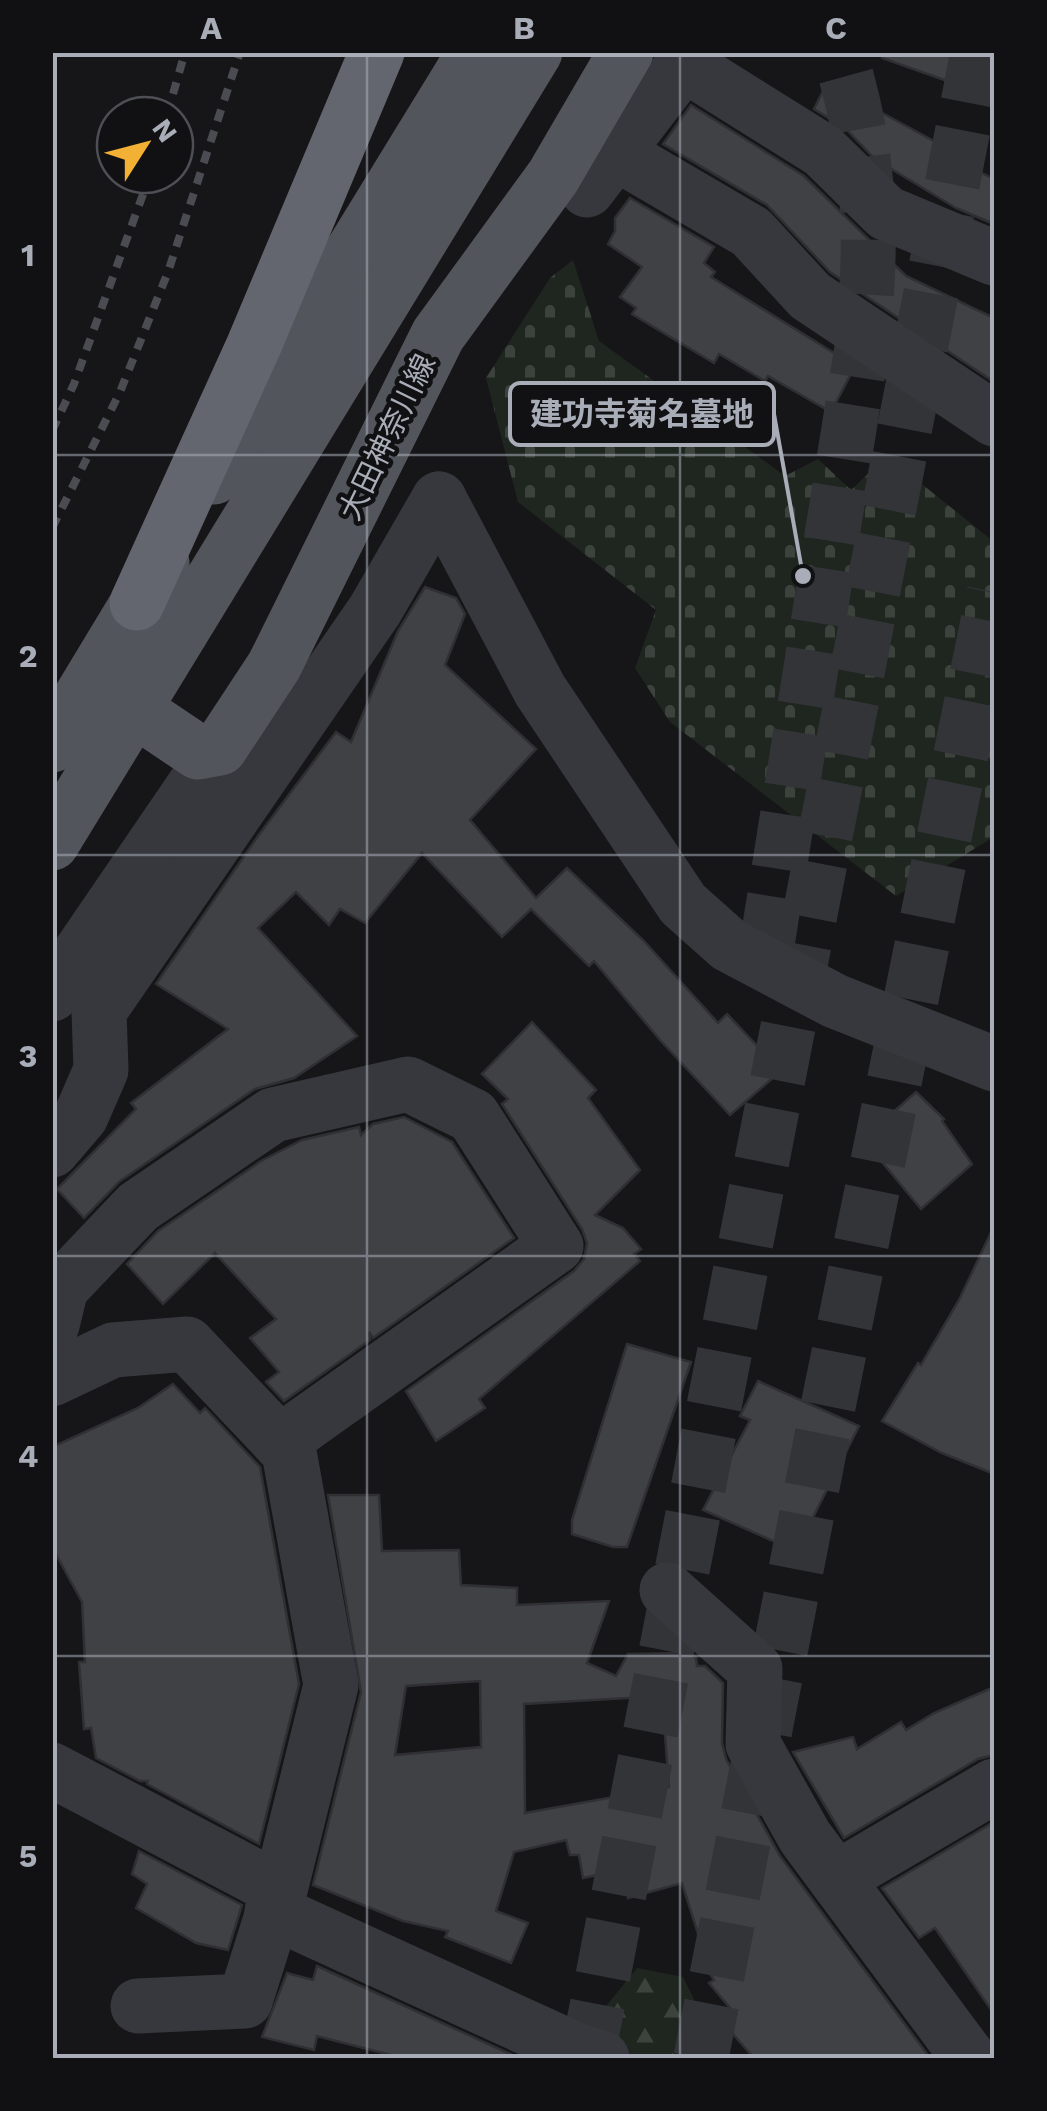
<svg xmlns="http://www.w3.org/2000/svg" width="1047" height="2111" font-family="'Work Sans','Noto Sans JP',sans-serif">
<defs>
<pattern id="forest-firs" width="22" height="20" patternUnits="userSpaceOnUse" patternTransform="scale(2.5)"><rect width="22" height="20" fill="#1e261f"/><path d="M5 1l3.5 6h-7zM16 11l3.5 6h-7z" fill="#3c433d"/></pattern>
<pattern id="cemetery-stones" width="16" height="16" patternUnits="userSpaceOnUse" patternTransform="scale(2.5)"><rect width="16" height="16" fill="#1e261f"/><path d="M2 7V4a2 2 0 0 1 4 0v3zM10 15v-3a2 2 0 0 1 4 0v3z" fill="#3c433d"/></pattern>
</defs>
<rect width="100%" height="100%" fill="#161618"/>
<!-- forest -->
<path fill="url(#forest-firs)" d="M637,1968L683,1977L723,2058H564Z"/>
<!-- cemetery -->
<path fill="url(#cemetery-stones)" d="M573,260L599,341L785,476L818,459L851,490L887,456L994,542V837L896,896L670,722L635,668L656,610L518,502L486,378L550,278Z"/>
<!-- building -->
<g fill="#404145" stroke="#303034" stroke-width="2.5" fill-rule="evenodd">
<path d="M883,52H989L981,93L882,58Z"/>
<path d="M827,83L954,152L951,158L994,179V224L956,208L875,159L845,128L814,109Z"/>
<path d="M691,105L804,176L906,276L994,318V382L830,272L767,205L663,144Z"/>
<path d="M630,198L714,247L704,263L715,272L711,277L855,366L831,412L768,376L765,381L719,354L714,363L632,314L636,308L620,297L642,267L608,244L615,231V218Z"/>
<path d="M425,587L456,598L465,614L445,665L536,749L470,820L536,898L567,868L644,941L718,1023L727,1014L781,1071L730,1115L660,1040L594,961L589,966L531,909L502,937L422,853L365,923L340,909L329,925L296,892L258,928L357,1036L294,1078L255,1089L120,1181L84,1218L57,1189L136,1109L131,1103L228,1029L156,984L258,836L336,732L351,742L398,631Z"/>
<path d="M532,1022L596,1090L588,1098L640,1170L595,1215L623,1228L641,1249L634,1254L640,1261L479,1399L485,1408L436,1441L406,1391L574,1271L584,1259L587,1243L582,1229L502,1104L508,1099L482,1074Z"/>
<path d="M916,1092L944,1119L942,1121L972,1164L921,1209L863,1139Z"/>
<path d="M404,1117L452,1142L514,1238L373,1338L369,1332L370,1340L284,1401L266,1382L279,1372L250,1338L276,1319L215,1253L163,1304L127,1264L158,1231L261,1161L302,1140L359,1127L361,1135L373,1124Z"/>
<path d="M994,1226V1474L942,1453L882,1421L918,1363L921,1365L959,1300Z"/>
<path d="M627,1344L691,1362L627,1547H613L572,1534V1520Z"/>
<path d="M758,1381L859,1426L796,1551L703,1510L750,1420L740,1416Z"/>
<path d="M173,1384L200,1413L205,1408L260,1467L299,1684L259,1844L147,1784L148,1781H140L96,1758L91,1728L84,1729L79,1662H85L82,1602L52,1547V1447L138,1408Z"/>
<path d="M328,1495H379L382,1551L459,1550L461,1585L517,1588V1605L609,1601L587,1663L616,1676L628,1654L690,1653L696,1658L697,1666H705L723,1683L722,1743L726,1759L780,1856L930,2058H754L725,2025L736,2015L709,1983L714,1980L704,1964L707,1962L682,1883L628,1898L627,1869L583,1878L579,1855H570L566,1840L514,1852L496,1911L528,1923L511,1963L445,1937L448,1931L403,1921L313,1885L361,1692ZM480,1681L481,1747L395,1755L406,1686ZM662,1696L669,1787L525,1813L524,1704Z"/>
<path d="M994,1687V1755L978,1759L844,1838L793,1752L853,1737L857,1749L901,1722L906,1730L934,1713Z"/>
<path d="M994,1822V2014L935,1928L919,1938L882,1888Z"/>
<path d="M139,1851L242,1905L228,1950L196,1943L136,1908L147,1884L132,1874Z"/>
<path d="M317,1966L519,2058H402L317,2036L314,2050L262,2037L287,1973L313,1980Z"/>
</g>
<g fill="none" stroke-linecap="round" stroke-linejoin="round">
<!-- highway-tunnel -->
<g stroke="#333438" stroke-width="55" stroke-dasharray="55 28" stroke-linecap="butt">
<path d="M766,951L862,347C873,238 872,158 839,52"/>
<path d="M587,2058L978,52"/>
<path d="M701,2058L822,1436L994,592"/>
</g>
<!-- minor -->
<g stroke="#37383d" stroke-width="55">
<path d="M684,64L823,151L886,213L994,258"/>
<path d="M616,153L751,232L810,296L994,419"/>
<path d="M587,190L693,52"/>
<path d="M439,499L540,690L683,904L729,945L835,1001L994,1064"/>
<path d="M52,994L220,748"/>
<path d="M52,1150L81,1116L101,1070L99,1011L375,610L439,499"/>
<path d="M52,1325L61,1288L138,1207L273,1115L408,1084L473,1116L556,1246L280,1442"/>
<path d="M52,1379L113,1350L187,1344L289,1452L331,1685L280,1890L245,2001L138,2006"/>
<path d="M667,1590L755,1669L753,1744L805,1837L969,2058"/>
<path d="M52,1770L280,1890"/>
<path d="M836,1879L994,1786"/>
<path d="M272,1911L576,2050L602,2058"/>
</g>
<!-- major -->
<g stroke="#53555c" stroke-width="55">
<path d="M214,477L475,52"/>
<path d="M134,709L198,752L220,748L274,666L438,335L553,177L626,52"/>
<path d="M52,745L162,563"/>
<path d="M52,843L535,52"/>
</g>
<!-- highway -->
<path stroke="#63666e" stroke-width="55" d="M137,603L254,345L377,52"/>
<!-- rail -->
<g stroke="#4a4c52" stroke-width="8" stroke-dasharray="12 10" stroke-linecap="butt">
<path d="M167,115L185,52"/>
<path d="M52,431L74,384L150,175"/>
<path d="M52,528L120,392L168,272L240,52"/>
</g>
</g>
<!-- grid -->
<path fill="none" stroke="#a8adb8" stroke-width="2.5" stroke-opacity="0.55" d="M367,52V2058M680,52V2058M52,455H994M52,855H994M52,1256H994M52,1656H994"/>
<g text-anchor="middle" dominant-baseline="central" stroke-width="9" stroke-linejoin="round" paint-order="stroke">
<!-- street labels -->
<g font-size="30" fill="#a8adb8" stroke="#111113">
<text transform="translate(387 437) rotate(-64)">大田神奈川線</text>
</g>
</g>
<!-- callouts -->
<path fill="none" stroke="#a8adb8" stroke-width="4" d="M803 576L774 414"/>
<circle fill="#a8adb8" stroke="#111113" stroke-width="4" cx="803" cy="576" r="10"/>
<rect fill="#111113" stroke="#a8adb8" stroke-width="4" x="510" y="383" width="264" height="62" rx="10"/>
<g font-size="32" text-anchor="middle" font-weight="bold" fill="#a8adb8">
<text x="642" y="425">建功寺菊名墓地</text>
</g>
<!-- border -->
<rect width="1047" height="2111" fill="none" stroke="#111113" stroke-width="110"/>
<!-- north arrow -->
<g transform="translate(145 145) rotate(54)"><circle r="48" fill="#111113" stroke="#4d4f55" stroke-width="2.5"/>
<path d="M0-8L18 38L0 25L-18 38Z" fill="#f2b134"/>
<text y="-15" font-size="28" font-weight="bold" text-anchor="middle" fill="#a8adb8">N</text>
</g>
<rect x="55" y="55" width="937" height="2001" fill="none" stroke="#a8adb8" stroke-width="4"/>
<g font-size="32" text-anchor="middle" font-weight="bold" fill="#a8adb8">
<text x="211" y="39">A</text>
<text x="524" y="39">B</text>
<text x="836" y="39">C</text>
<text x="28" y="266">1</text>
<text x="28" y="667">2</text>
<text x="28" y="1067">3</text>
<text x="28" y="1467">4</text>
<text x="28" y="1867">5</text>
</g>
</svg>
